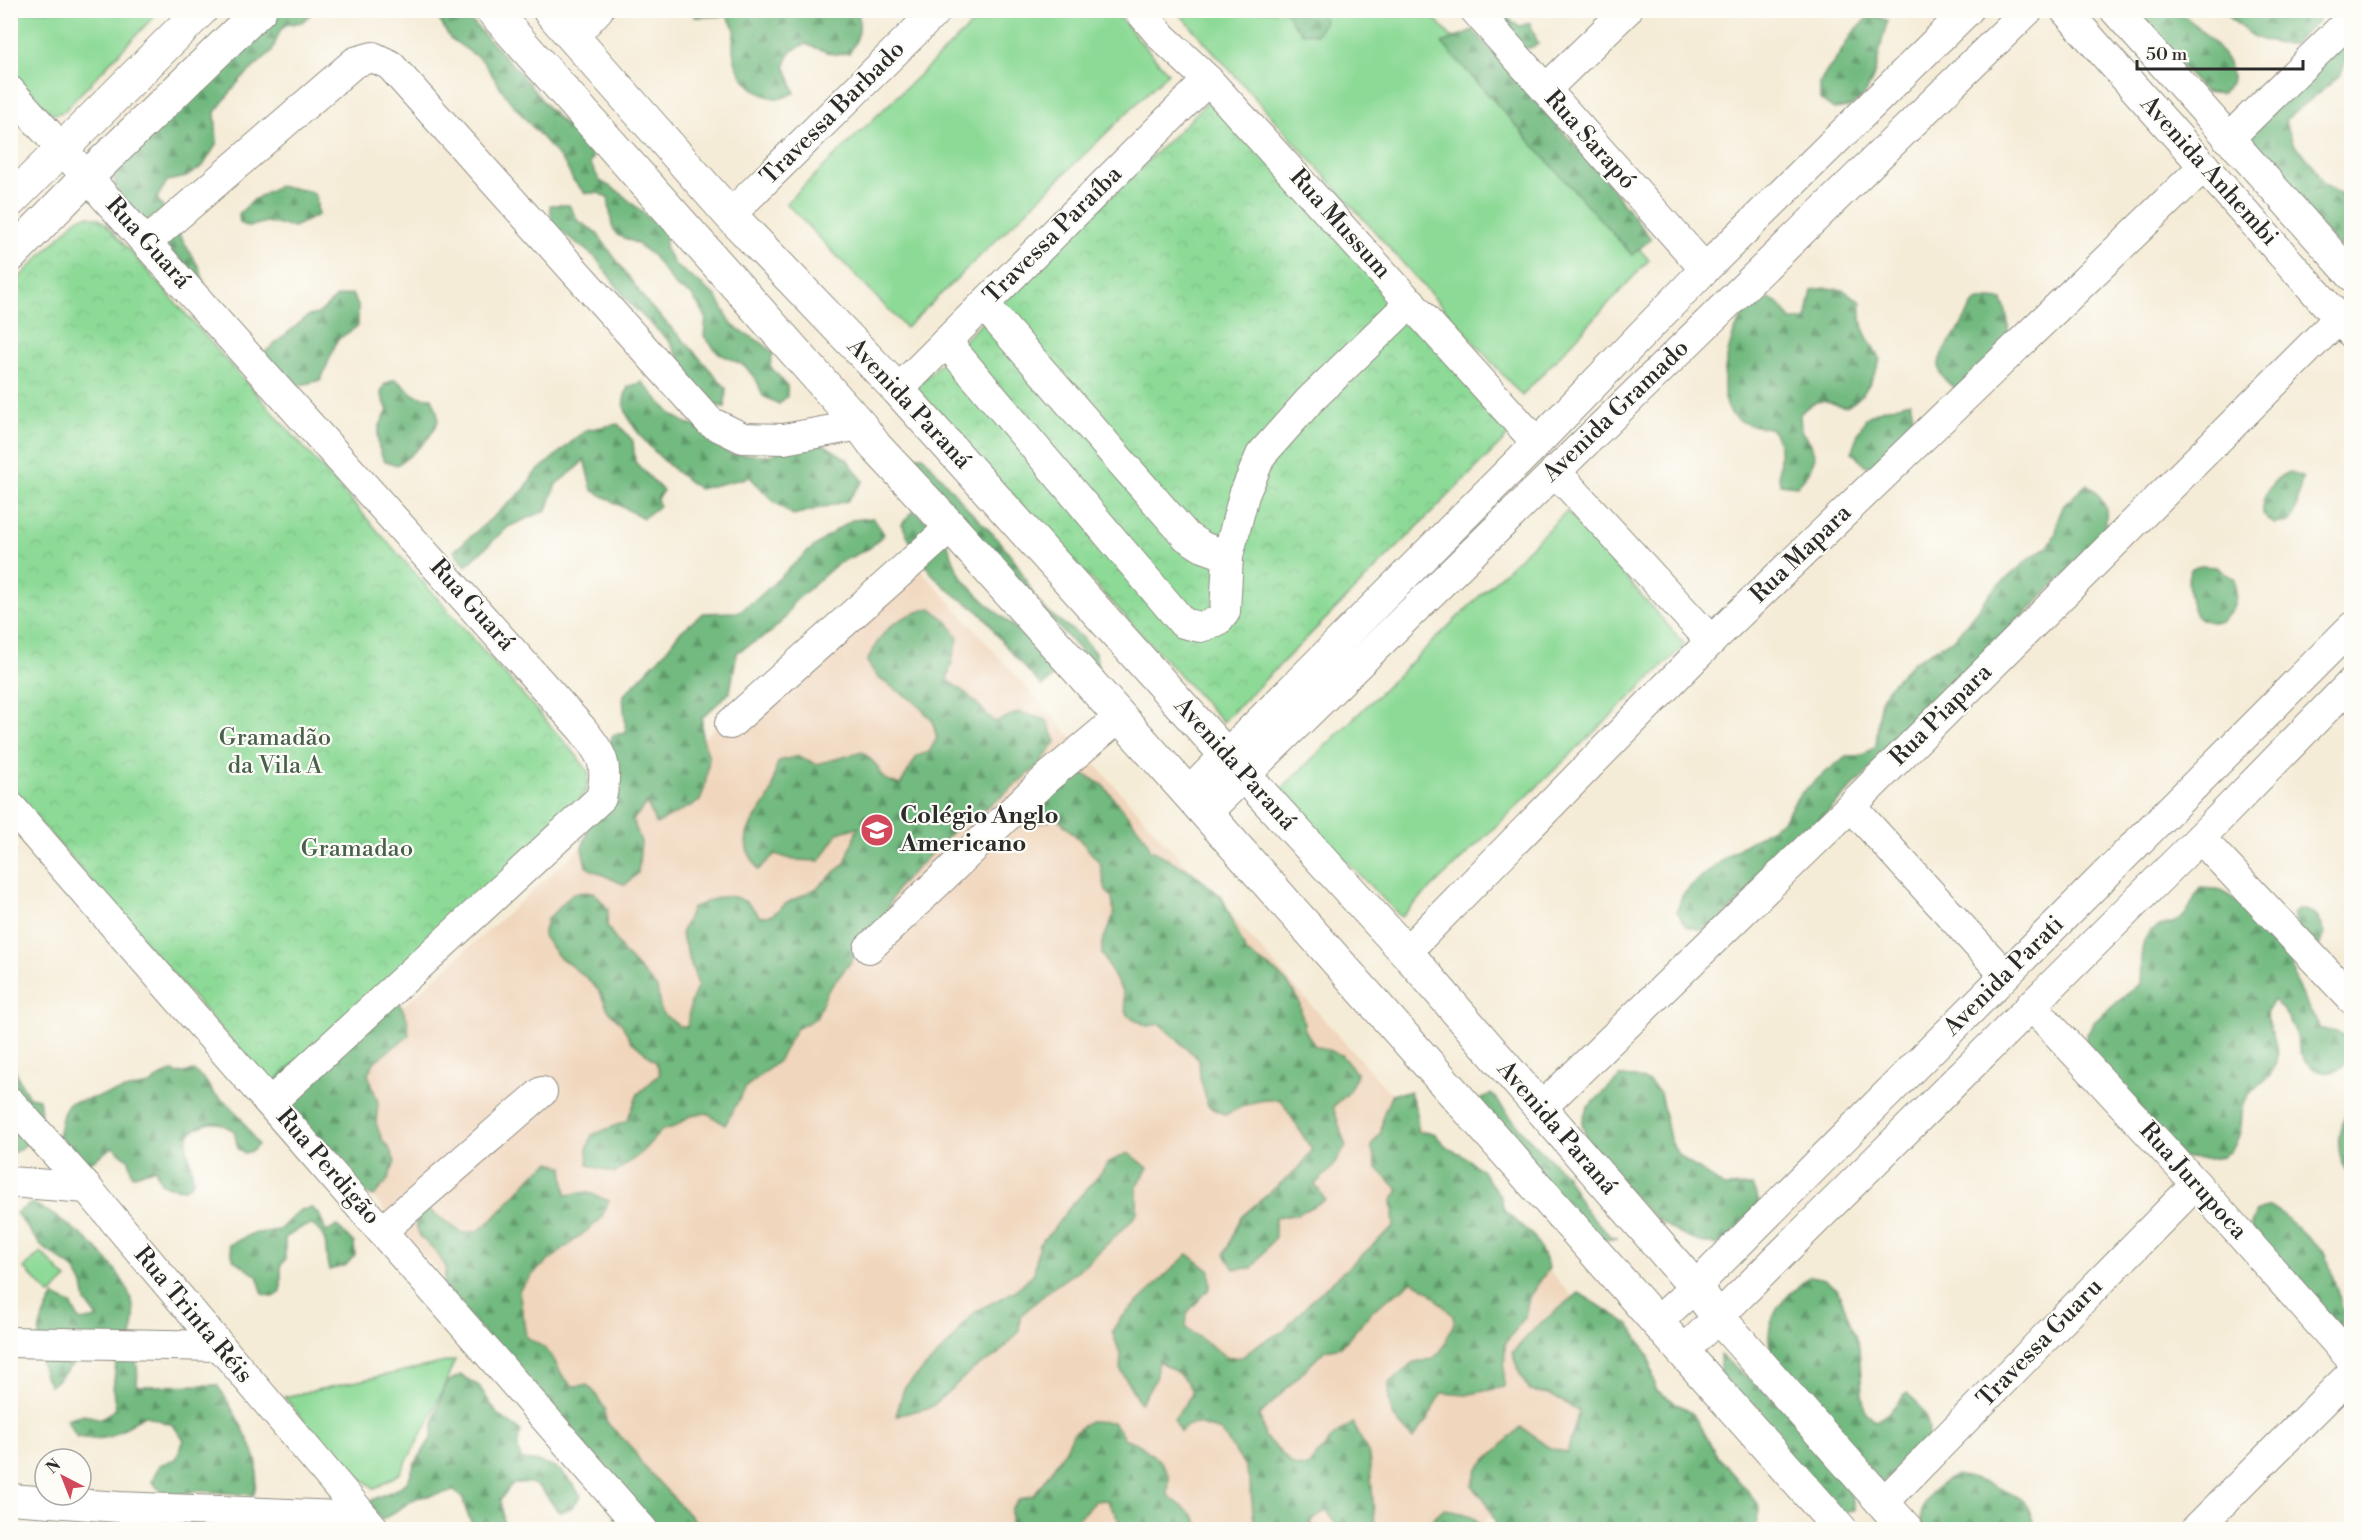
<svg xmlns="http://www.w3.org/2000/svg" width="2362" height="1540" font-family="'Libre Bodoni',serif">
<defs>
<pattern id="forest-firs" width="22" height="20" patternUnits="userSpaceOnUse" patternTransform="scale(1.5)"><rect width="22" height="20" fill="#72ba80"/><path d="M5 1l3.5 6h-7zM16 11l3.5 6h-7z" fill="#5e9769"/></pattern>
<pattern id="park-crowns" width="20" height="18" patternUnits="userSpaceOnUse" patternTransform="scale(1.5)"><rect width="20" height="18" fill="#8dda97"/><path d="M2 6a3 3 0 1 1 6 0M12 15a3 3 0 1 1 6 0" fill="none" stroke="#7abb82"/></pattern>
</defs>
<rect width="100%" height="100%" fill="#fdfcf7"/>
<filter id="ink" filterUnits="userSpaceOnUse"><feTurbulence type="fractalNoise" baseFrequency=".0167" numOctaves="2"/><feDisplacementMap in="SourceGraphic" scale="12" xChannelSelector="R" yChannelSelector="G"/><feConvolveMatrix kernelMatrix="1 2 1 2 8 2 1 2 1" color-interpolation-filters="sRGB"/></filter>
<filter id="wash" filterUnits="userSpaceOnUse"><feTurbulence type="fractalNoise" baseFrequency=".008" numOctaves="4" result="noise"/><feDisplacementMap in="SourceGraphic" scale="24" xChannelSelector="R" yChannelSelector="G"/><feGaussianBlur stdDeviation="1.35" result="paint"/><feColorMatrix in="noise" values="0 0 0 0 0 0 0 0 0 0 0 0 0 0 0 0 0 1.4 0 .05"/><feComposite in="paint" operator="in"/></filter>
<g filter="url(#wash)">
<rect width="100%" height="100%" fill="#f5ecd7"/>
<!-- built -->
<path fill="#f0d6bc" d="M908,555L1647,1380L1476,1529H662L293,1105Z"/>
<!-- green -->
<g fill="#8dda97" stroke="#5c8261" stroke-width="1.5">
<path d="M11,11H159L63,112L52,115L11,72Z"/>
<path d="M986,11H1114L1168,73L906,328L786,203Z"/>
<path d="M1177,11H1428L1649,260L1522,396Z"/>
<path d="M1567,511L1685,645L1401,917L1278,792Z"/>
<path d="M41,1252L67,1279L50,1295L24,1268Z"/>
<path d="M455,1360L429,1421L400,1473L375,1489L331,1454L284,1397Z"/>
</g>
<!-- forest -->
<g fill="url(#forest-firs)" stroke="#4e7256" stroke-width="1.5">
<path d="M273,11H314L302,22L285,25L280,31L272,51L240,80L215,112L217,143L203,166L186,177L167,181L157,198L200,269L206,289L120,195L115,185L112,162L220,73Z"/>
<path d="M434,11H462L520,73L548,108L583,143L593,158L590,163L600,181L618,191L667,234L665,247L674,264L716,296L733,326L762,343L773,353L770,366L787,386V396L779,404L763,396L757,381L745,366L718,353L704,336L706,317L691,294L677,288L653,256L636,243L617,235L612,226L608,197L598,193H585L573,180L565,164L509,100L483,61L450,38Z"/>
<path d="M691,11H858C861,28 859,38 849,53L833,54L805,44L791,51L785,65L795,93C791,94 786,97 781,98C774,99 764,96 758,92C736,76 729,55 735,29L727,16L695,17Z"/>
<path d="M1286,11H1322L1325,21L1317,34L1302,33L1292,22Z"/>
<path d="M1489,11H1503L1513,23L1520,26L1530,23L1538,44L1530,48H1522Z"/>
<path d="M2128,11H2179C2194,24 2239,60 2231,83C2229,86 2224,91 2221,94L2205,92Z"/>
<path d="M2224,11H2323L2317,22L2293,44C2261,45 2245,34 2224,11Z"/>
<path d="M1871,14L1888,21C1877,46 1879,95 1849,107C1845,108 1838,108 1834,109L1820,99V83L1827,71L1836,60L1851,35Z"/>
<path d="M1473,30L1602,176L1651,239L1632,255L1442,43Z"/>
<path d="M2351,30V51L2348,54L2340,76L2285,120L2293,143L2312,164L2323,184L2351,201L2352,260L2245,145L2248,134Z"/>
<path d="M278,186L309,191L316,196L318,215L294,227L266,222L249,227L240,223L239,214L252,201Z"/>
<path d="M550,205H569L578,221L596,232L649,305L688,345L726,388L725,407L707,404L669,341L629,303L596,258L552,224Z"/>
<path d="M1827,288L1843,290L1861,302C1859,333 1867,334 1880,360C1875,375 1861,405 1843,406C1838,406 1833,403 1829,402C1816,399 1808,406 1800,414L1801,431L1810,442L1815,457L1809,472L1797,486L1780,484C1775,458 1789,452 1770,428C1760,427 1747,426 1738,420C1713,403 1727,347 1738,324C1742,314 1749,305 1757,297C1777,298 1780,304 1791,320H1806L1812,290Z"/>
<path d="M352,294L358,306V326L337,340L321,380L288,388L271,379L265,352L308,316L318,314L337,297Z"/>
<path d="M1989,299L2002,300C2022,350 1992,360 1958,390C1926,370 1940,355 1958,331C1964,322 1968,311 1975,302Z"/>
<path d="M395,379C412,391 409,397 432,398C434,404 438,411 438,417C439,433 409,457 397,465L384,461C374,440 376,429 388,411L381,393L384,385Z"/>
<path d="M642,382L672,415L688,424L709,431L729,454L772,455L795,443L820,442L847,459L863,481L847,501L793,515L773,501L750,477L699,489C676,473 630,434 624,405C623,399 626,393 628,387Z"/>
<path d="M1910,402L1913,416L1907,432L1900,445L1877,471L1863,464L1852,452C1864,409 1870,413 1910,402Z"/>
<path d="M618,424L633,441L635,462L663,491L657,498L659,506L643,518L592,490L584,459L577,468L556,484L547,510L508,527L466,566L454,551L524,490L534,474L586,430Z"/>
<path d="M904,456H923L967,508L994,535L1017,564L1036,599L1049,613L1082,637L1095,653L1100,673Z"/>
<path d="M2289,472L2303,478C2296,493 2300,509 2290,522L2274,524L2262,513C2261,496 2273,478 2289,472Z"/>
<path d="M2087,484C2107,502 2110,510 2103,536L1716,924L1702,930L1686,926L1677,911L1682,896L1692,885L1730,854L1783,821L1799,795L1822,775L1846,757L1863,755L1876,746L1880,702L1887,689L1913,662L1955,638L1993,590L2034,555L2048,547L2056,533L2058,519L2064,505Z"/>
<path d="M914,510C923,519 935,528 944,539C952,550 953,565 962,577C989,613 1032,633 1056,673L1043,687C1027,670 1011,653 997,635C992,628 989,621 983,616C974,606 964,602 954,594C930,576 913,551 902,524Z"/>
<path d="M873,518L884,534L870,548L837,564L793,603L785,618L770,633L737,652L730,692L702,718V736L709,758L705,786L700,801L656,824L647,803L633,820L641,842L638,873L625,885L586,867L582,848L588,829L604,757L613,735L626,733L623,696L664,653L679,633L703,613L738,612L758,598L807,552L836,530L852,520Z"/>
<path d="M2199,566L2217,567L2235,580C2238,598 2235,610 2221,622C2195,624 2192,612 2189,591C2188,581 2187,576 2192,568Z"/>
<path d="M931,608L949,623L958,638L947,680L967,694L995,722L1019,712L1047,720L1056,742L1039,765L996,801L958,826L898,887L878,927L827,992L816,1018L796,1029L778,1061L746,1087L725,1125L707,1113L690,1116L674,1127L662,1130L640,1154L615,1173L588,1165L587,1149L592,1135L627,1121L638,1094L660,1074L656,1062L631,1041L621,1023L609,1011L598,990L588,979L558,956L543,936L547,920L573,893L594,892L608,909L607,926L624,953L657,988L661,1012L679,1026L687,1027L691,1002L698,985L681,934L692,908C722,895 739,887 760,917L772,915L787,903L817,888L845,863L858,827L838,833L820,861L794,860L775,854L758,870C755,863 749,856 747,848C742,826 763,813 771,793C775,782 773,771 779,761L799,756L816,764L863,752L877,766L884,779L900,785L917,756L929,752L937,738L932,720L914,701L878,678L867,662C882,628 896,617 931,608Z"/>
<path d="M1085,775L1103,785L1146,838L1150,849L1192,872L1222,897L1246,952L1275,971L1289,985L1299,1001L1305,1030L1314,1045L1341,1055L1357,1074L1348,1093L1333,1107L1346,1147L1330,1170L1315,1184L1325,1200L1296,1215L1275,1217V1237L1252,1268L1234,1269L1225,1254L1241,1217L1301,1166L1312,1150L1281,1100C1256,1098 1247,1104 1225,1115L1208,1106L1200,1077L1199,1060L1160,1024L1147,1026L1127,1015L1123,993L1102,954V942L1114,915L1112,897L1106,891L1100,863L1080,840L1057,818L1036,824L1022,819L1064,776Z"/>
<path d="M2200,888C2204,889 2209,888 2214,889C2234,893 2284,941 2291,960C2294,969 2294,979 2298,987C2303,1002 2314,1013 2319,1028L2340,1033L2351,1044C2349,1055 2347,1067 2336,1071C2321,1076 2307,1067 2301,1054C2297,1046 2297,1035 2293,1027C2288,1016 2282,1008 2273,1000L2266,1013C2273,1037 2287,1060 2265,1080C2259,1086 2249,1092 2246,1099C2241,1108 2242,1117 2241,1126C2237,1161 2211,1162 2182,1157L2087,1051L2086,1036L2093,1023L2140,983C2142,966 2137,935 2157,927C2166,923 2175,925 2183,917C2190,910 2194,897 2200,888Z"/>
<path d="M2299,909C2314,910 2321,919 2325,933L2319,946L2298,928L2293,914Z"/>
<path d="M392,989L407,1018L409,1036L375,1061L368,1074L378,1102L376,1123L382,1140L389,1148L395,1162L387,1181L374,1196L350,1189L328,1147L321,1141L305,1135L239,1036Z"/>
<path d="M10,1054L18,1078L29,1097L39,1099C45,1128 37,1140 11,1154Z"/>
<path d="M174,1071L177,1074L194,1071L205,1080L214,1094L229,1105L242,1120L258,1145L252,1151L244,1153L238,1149L234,1131C223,1124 217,1120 203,1125C173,1136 194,1159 193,1182L185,1189L169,1187L161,1183L155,1168L132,1176L129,1160L113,1147L83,1167L57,1139C62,1125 60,1115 69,1103C97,1099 123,1088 151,1085L157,1078Z"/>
<path d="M1620,1077H1635L1649,1082L1660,1093L1670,1139L1677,1153L1688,1162L1724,1187L1752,1186L1759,1202L1722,1245C1660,1244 1622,1181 1586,1138L1582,1123L1587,1108Z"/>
<path d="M1410,1092L1417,1113L1418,1132L1434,1133L1447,1148L1461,1154L1481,1170L1501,1197L1504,1210L1535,1238L1549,1268L1529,1297L1525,1317L1505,1344L1504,1387L1466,1395L1442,1393L1427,1420L1413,1439C1393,1419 1387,1412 1389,1383L1412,1364L1433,1358L1441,1351L1454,1323L1453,1316L1429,1291L1413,1281L1373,1310L1341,1347L1325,1350L1260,1415L1265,1437L1294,1466L1307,1467L1335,1435L1353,1423L1369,1455L1375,1524L1371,1529H1338L1327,1510L1312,1521L1311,1529H1255L1250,1483L1245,1466L1221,1431L1198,1424L1188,1425L1180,1432L1174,1419L1192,1394C1190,1379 1171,1368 1158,1361L1155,1380L1140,1403L1120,1369L1121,1356L1112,1331L1120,1319L1188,1254L1210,1271V1288L1187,1313L1186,1328L1228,1358L1242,1357L1259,1344L1282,1332L1313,1299L1394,1226L1392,1201L1399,1190L1377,1168L1371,1146L1381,1132L1383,1115L1392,1094Z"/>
<path d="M1491,1093L1525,1135L1565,1174L1584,1208L1610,1236L1618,1238L1600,1241L1475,1104Z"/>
<path d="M2351,1106V1178C2334,1155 2335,1129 2351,1106Z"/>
<path d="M1128,1153L1148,1168L1137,1185V1213L1130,1222L1084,1266L1051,1289L1020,1316L1019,1332L997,1355L972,1370L931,1407L896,1416L904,1388L952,1341L962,1325L976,1311L1015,1291L1034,1273L1039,1244L1052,1231L1069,1208L1095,1180L1109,1162Z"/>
<path d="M550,1162L563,1167L566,1195L587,1192L609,1201L600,1220L536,1271L519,1290L526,1337C534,1342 544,1346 550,1354C561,1369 556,1372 573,1386L587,1385L595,1393L605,1409L606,1422L632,1448L642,1464L702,1529H651L443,1285L446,1267L434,1249L420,1237L411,1210L428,1209L462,1233L478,1231L493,1219L534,1174Z"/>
<path d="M32,1203C72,1223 125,1264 134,1310C136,1323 130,1334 130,1347C130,1352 135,1358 136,1363C139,1370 137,1379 137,1386L217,1385C228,1401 256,1448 257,1466C258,1475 255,1486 254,1495L200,1491L166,1496L152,1482L159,1465L176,1459L184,1440L173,1425L144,1415C116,1433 112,1443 77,1437L66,1419L84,1414L100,1419L116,1409L113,1390L116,1364L107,1349L89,1348C74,1360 65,1375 50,1386C33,1355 35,1325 54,1296L71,1304L80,1321L98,1318L86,1302L83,1285L74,1269L41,1246L16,1213Z"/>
<path d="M2269,1206L2282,1214L2326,1254L2343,1311L2340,1327L2250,1226L2256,1212Z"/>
<path d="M312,1208L319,1214L326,1232L337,1226L354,1243L355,1255L346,1265L329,1270C323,1250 332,1239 312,1225L302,1227L285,1238V1259L281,1265V1292L274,1297L263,1294L257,1276L234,1260L229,1245L251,1234L279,1230L300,1210Z"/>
<path d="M1810,1276L1825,1279L1837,1289L1843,1303L1859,1347L1862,1395L1865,1411L1876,1421L1888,1413L1907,1393C1923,1406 1938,1432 1922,1451C1912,1464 1894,1474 1881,1484L1771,1352C1762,1316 1785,1297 1810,1276Z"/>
<path d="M1579,1293L1629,1324L1649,1356L1656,1390L1693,1414L1716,1454L1760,1506L1755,1529H1498L1487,1503L1472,1486L1477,1469L1521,1427L1548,1447L1567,1453L1579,1411L1549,1394L1530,1391L1521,1377L1512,1353L1537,1326Z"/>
<path d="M1720,1355L1793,1415L1814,1451L1850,1493L1855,1510L1837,1513L1720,1374Z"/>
<path d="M460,1375L479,1386L497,1414L521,1431C517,1442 516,1449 522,1460C558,1463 560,1468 581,1496L570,1509L559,1512C543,1493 540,1476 511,1485L500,1500L503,1514V1523C476,1540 468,1522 463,1498L454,1491L416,1498L382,1520L365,1503L397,1489L408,1481L414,1465L432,1437L435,1417L443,1390L449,1381Z"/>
<path d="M1089,1421L1113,1422L1124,1438L1140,1445L1161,1462L1169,1477L1168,1495L1194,1516L1201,1529H1129L1121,1524L1107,1500L1095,1501L1077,1520L1071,1529H1009L1011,1527V1509L1019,1500L1034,1495L1065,1451L1073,1434Z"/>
<path d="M1957,1475C1974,1479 2018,1491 2027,1506C2031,1512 2033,1522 2035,1529H1923C1915,1504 1934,1485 1957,1475Z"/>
<path d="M1444,1508L1474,1518L1484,1529H1429L1433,1519Z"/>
</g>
<!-- park -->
<g fill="url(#park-crowns)" stroke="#5c8261" stroke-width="1.5">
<path d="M1214,96L1514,430L1223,722L914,389Z"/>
<path d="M89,216L98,218L106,224L577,756L589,773L586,791L567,816L270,1085L11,789L10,287L74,222L81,217Z"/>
</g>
</g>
<g filter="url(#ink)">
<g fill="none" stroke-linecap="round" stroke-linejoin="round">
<!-- minor casing -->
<g stroke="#908c81" stroke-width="32">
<g id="minor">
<path d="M1139,10L1162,37L1208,80L1537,443"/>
<path d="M1475,10L1705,269"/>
<path d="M2065,10L2352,333"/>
<path d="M2115,10L2352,276"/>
<path d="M573,37L598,10"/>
<path d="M1546,89L1627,10"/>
<path d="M10,91L582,729C603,756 609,764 601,798L271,1102"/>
<path d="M2228,139L2352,18"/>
<path d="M730,215L937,10"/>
<path d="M147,242L355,62L373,57L390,65L710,422L743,438L784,439L860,425"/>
<path d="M984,305L1187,537L1203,547L1228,556"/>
<path d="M946,342L1183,623L1200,627L1217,622L1225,612L1228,556L1244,495L1261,455L1309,401L1411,302"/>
<path d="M898,390L1208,80"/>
<path d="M1555,471L1711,641"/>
<path d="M730,724L951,527"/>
<path d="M1188,793L1537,443L1705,269L1968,10"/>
<path d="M10,806L643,1530"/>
<path d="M1851,806L2005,975"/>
<path d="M1206,813L2028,10"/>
<path d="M2200,838L2352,999"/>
<path d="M869,948L1048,777L1120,717"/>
<path d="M1406,952L1711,641L2204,166"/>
<path d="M2031,1005L2196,1184L2352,1360"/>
<path d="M10,1102L87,1188L375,1530"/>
<path d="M1540,1109L1851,806L2339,318"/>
<path d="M10,1182L87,1188"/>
<path d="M383,1230L542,1092"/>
<path d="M1656,1323L1695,1287L2352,627"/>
<path d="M10,1342L219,1346"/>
<path d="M1683,1352L2200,838L2352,682"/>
<path d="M10,1499L119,1507L364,1517"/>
<path d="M1883,1503L2196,1184"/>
<path d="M2195,1530L2352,1373"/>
</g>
</g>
<!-- major casing -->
<g stroke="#908c81" stroke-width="35">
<g id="major">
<path d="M492,10L860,425L876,447L951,527L1188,793L1841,1530"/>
<path d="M549,10L730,215L898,390L1226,755L1406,952L1695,1287L1719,1318L1907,1530"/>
<path d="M10,201L201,10"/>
<path d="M10,256L88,176L260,10"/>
</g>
</g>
<!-- minor -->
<use href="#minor" stroke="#fff" stroke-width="30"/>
<!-- major -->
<use href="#major" stroke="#fff" stroke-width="33"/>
</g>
</g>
<!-- icons -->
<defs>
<g id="school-disc" transform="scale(1.725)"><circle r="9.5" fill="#d1495b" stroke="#fdfcf7"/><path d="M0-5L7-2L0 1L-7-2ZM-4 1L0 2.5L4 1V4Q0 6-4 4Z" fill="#fff"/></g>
</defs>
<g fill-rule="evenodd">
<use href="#school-disc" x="877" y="830"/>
</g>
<g text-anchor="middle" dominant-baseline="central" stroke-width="4.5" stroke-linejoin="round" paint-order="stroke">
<!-- street labels -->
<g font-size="24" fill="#2b2b2b" stroke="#fdfcf7">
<text transform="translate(833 113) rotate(-45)">Travessa Barbado</text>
<text transform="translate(1590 140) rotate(48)">Rua Sarapó</text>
<text transform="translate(2209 171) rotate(48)">Avenida Anhembi</text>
<text transform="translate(1340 224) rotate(48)">Rua Mussum</text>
<text transform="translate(1053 235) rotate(-45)">Travessa Paraíba</text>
<text transform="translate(148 243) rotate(48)">Rua Guará</text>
<text transform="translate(909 404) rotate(47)">Avenida Paraná</text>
<text transform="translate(1616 411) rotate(-44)">Avenida Gramado</text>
<text transform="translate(1801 554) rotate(-44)">Rua Mapara</text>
<text transform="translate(472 605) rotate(48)">Rua Guará</text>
<text transform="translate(1941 715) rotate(-45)">Rua Piapara</text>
<text transform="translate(1235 764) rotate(48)">Avenida Paraná</text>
<text transform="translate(2004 976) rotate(-45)">Avenida Parati</text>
<text transform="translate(1557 1128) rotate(49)">Avenida Paraná</text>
<text transform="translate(328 1167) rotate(49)">Rua Perdigão</text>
<text transform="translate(2193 1181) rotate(48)">Rua Jurupoca</text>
<text transform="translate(193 1315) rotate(50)">Rua Trinta Réis</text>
<text transform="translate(2040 1343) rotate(-46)">Travessa Guaru</text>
</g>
<!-- park labels -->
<g font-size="24" fill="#48604b" stroke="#fdfcf7">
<text x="275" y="738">Gramadão<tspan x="275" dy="28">da Vila A</tspan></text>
<text x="357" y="849">Gramadao</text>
</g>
<!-- poi labels -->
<g font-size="24" font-weight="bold" fill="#2b2b2b" stroke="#fdfcf7" text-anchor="start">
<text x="900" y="816">Colégio Anglo<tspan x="900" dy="28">Americano</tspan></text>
</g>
</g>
<!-- margin -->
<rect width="2362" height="1540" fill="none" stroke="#fdfcf7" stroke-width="36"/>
<!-- north arrow -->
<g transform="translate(63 1477) rotate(318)"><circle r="28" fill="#fdfcf7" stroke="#a9a8a5" stroke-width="1.5"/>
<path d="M0-4.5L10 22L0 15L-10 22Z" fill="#d1495b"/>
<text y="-9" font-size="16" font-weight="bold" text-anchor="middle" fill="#2b2b2b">N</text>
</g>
<!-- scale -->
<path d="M2137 60v9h166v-9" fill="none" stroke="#2b2b2b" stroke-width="3"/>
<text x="2146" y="60" font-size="18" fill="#2b2b2b" stroke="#fdfcf7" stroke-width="4.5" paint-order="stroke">50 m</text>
</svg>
